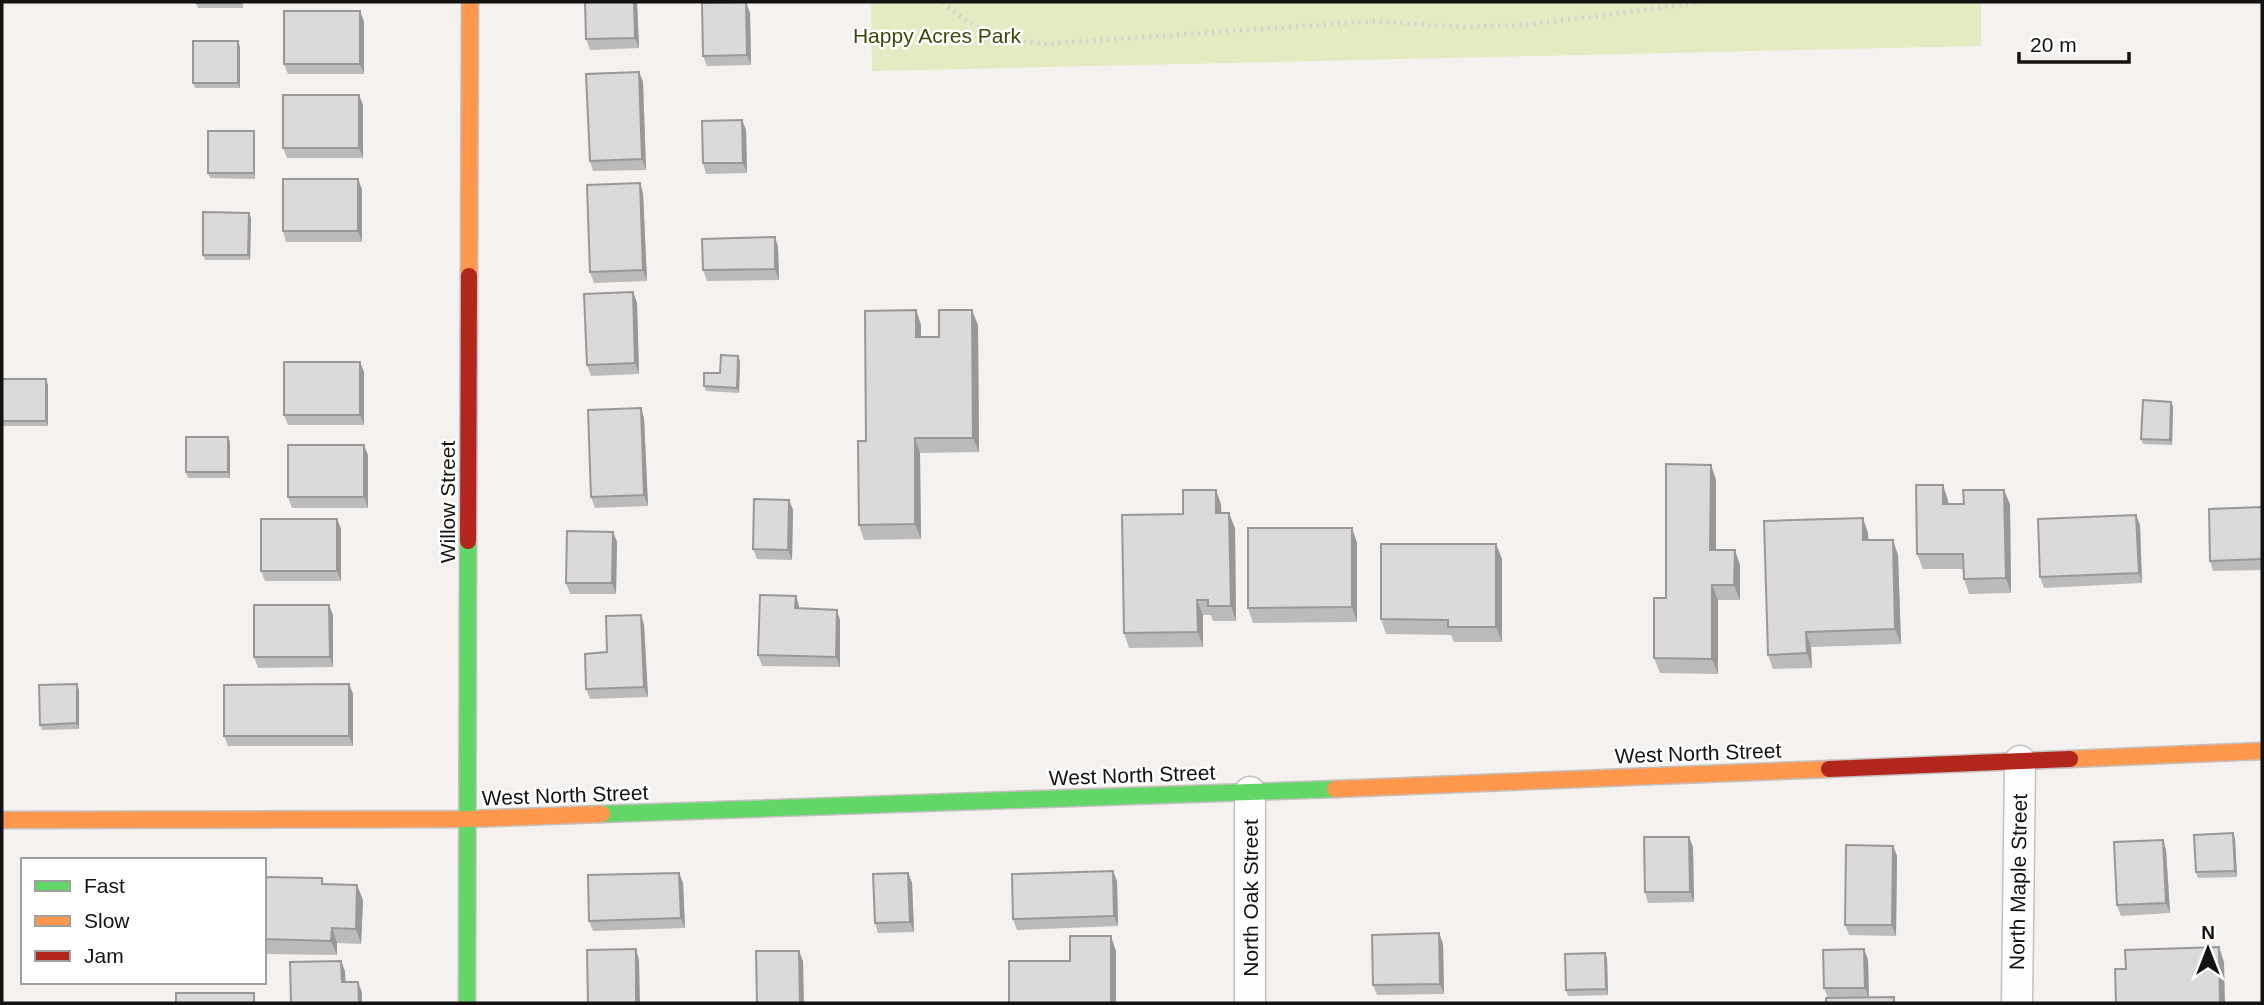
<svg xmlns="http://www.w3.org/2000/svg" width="2264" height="1005" font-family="Helvetica,sans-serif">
<rect width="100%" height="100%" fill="#f4f1ef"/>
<!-- green -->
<path fill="#e4ebc2" d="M871,2H1981V46L872,71Z"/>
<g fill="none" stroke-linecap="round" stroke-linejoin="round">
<!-- street casing -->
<g stroke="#c3c0bf" stroke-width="33">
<g id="street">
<path d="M1250,792V1003"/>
<path d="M2017,1003L2020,761"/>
</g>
</g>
<!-- fast casing -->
<g stroke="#c3c0bf" stroke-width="19">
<g id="fast">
<path d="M602,814L1335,789"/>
<path d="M467,1003L468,541"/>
</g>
</g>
<!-- slow casing -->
<g stroke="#c3c0bf" stroke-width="19">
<g id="slow">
<path d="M469,276L470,2"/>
<path d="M2070,759L2262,751"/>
<path d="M1335,789L1829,769"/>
<path d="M2,820L467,819L602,814"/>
</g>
</g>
<!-- jam casing -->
<g stroke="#c3c0bf" stroke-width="19">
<g id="jam">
<path d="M468,541L469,276"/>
<path d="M1829,769L2070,759"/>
</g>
</g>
<!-- path -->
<path stroke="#d3d2d1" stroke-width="4.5" stroke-dasharray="2 5" stroke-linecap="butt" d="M943,2C968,28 1011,42 1046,44L1375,21L1461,27L1526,25L1706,2"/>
<!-- street -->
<use href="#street" stroke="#fdfdfd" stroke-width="30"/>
<!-- fast -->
<use href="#fast" stroke="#63d668" stroke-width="16"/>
<!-- slow -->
<use href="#slow" stroke="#ff974d" stroke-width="16"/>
<!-- jam -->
<use href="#jam" stroke="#b3261e" stroke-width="16"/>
</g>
<!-- wall -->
<g fill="#bcbbbb">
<path d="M243,2V8H198L196,3Z"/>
<path d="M637,2L639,48L590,50L586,39Z"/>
<path d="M360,11L364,22V74H288L284,64Z"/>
<path d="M750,13L751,65L707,66L703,56Z"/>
<path d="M240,47V88H195L193,83Z"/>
<path d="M639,72L643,82L646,170L593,171L590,161Z"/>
<path d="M359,95L363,105V158H287L283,148Z"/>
<path d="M742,120L746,130L747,173L706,174L703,163Z"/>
<path d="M254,131L255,137V179L210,178L208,173Z"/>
<path d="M362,189V242H286L283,231Z"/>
<path d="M643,193L647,281L594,283L590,272Z"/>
<path d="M251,218L250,260H205L203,255Z"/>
<path d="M775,237L778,247L779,280L707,281L703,270Z"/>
<path d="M633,292L637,303L639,374L591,376L587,365Z"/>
<path d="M916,310L921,325V337H939L978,325L979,452L920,453L921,539L864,540L859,525L866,441Z"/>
<path d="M738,356L740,361L739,393L706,391L704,386L720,373Z"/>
<path d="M360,362L364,372V425H288L284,415Z"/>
<path d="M2,379L48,385V426H2Z"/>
<path d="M2171,402L2173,407L2172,445L2143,444L2141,439Z"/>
<path d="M644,418L648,506L595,508L591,497Z"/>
<path d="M228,437L230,442V478H188L186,472Z"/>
<path d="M368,455V508H292L288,497Z"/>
<path d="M1711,465L1716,480V550L1740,565V600H1718V674L1660,673L1654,658L1666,598Z"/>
<path d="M789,500L793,510L792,560L757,559L753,549Z"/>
<path d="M1948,500V504H2010L2011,593L1969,594L1964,579L1963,569H1923L1917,554Z"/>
<path d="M1221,504V513L1235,528L1236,621H1213L1211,615H1203V647L1129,648L1124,633L1183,514Z"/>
<path d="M2262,507V570L2213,571L2210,561Z"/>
<path d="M337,519L341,529V581H265L261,571Z"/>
<path d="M2140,525L2142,583L2044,588L2040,577Z"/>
<path d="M1352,528L1357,543V622L1253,623L1248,608Z"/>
<path d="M613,532L617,542L616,594H570L566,583Z"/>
<path d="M1868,533V540L1898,555L1901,644L1811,647L1812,668L1773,669L1768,655Z"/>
<path d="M1496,544L1502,559V642H1454L1451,635L1386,634L1381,619Z"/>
<path d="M799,606V608L840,620V667L762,666L758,655Z"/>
<path d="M333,615V667L258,668L254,657Z"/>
<path d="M641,615L644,625L648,697L590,699L586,689L607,652Z"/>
<path d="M349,684L353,694V746H228L224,736Z"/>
<path d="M79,690V729L42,730L40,725Z"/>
<path d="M2233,833L2235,839L2237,877L2198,878L2196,872Z"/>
<path d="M2163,840L2166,850L2170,913L2121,916L2117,905Z"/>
<path d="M1893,846L1897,856L1896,936L1849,935L1845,925Z"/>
<path d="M1693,847L1694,902L1648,903L1645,892Z"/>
<path d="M679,873L683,883L685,928L593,931L589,921Z"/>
<path d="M908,873L912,883L914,932L878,933L875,923Z"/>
<path d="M264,877L322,878L324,884L363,900L361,944L337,943V955L264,954Z"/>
<path d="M1117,881L1118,926L1017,930L1013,919Z"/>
<path d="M1439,933L1443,944L1444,994L1377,995L1373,985Z"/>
<path d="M1864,949L1868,960L1869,997L1828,998L1824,988Z"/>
<path d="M1607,958L1608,995L1568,996L1566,990Z"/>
</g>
<!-- shaded-wall -->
<g fill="#999898">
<path d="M634,2H637L639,48L635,38Z"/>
<path d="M746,2L750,13L751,65L747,55Z"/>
<path d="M360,11L364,22V74L360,64Z"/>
<path d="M238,41L240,47V88L238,83Z"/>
<path d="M639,72L643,82L646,170L642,159Z"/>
<path d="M359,95L363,105V158L359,148Z"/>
<path d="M742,120L746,130L747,173L743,163Z"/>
<path d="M254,131L255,137V179L254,173Z"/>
<path d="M358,179L362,189V242L358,231Z"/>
<path d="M640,183L643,193L647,281L643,270Z"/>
<path d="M249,213L251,218L250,260L248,255Z"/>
<path d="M775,237L778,247L779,280L775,269Z"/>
<path d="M633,292L637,303L639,374L635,363Z"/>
<path d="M916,310L921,325V352L916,337Z"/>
<path d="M972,310L978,325L979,452L973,438Z"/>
<path d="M738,356L740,361L739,393L737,388Z"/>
<path d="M360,362L364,372V425L360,415Z"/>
<path d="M46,379L48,385V426L46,421Z"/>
<path d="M2171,402L2173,407L2172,445L2170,440Z"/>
<path d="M641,408L644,418L648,506L644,495Z"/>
<path d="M228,437L230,442V478L228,472Z"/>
<path d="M915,438L920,453L921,539L915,524Z"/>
<path d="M364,445L368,455V508L364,497Z"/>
<path d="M1711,465L1716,480V565L1710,550Z"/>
<path d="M1943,485L1948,500L1949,519L1943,504Z"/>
<path d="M1216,490L1221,504L1222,528L1216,513Z"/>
<path d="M2004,490L2010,504L2011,593L2006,578Z"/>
<path d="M789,500L793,510L792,560L788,550Z"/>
<path d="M1229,513L1235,528L1236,621L1231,606Z"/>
<path d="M2136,515L2140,525L2142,583L2139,573Z"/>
<path d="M1863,518L1868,533L1869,555L1863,540Z"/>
<path d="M337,519L341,529V581L337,571Z"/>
<path d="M1352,528L1357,543V622L1352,607Z"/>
<path d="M613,532L617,542L616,594L612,583Z"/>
<path d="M1893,540L1898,555L1901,644L1895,629Z"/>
<path d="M1496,544L1502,559V642L1496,627Z"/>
<path d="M1735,550L1740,565V600L1734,585Z"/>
<path d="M1712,585L1718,600V674L1712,659Z"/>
<path d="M796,596L799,606V619L795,608Z"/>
<path d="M1197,600L1203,615V647L1198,632Z"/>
<path d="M329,605L333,615V667L330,657Z"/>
<path d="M837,610L840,620V667L836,657Z"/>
<path d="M641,615L644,625L648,697L644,687Z"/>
<path d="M1806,632L1811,647L1812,668L1807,653Z"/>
<path d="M77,684L79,690V729L77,723Z"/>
<path d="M349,684L353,694V746L349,736Z"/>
<path d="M2233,833L2235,839L2237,877L2235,871Z"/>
<path d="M1689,837L1693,847L1694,902L1690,892Z"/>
<path d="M2163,840L2166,850L2170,913L2166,903Z"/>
<path d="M1893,846L1897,856L1896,936L1892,925Z"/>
<path d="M1113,871L1117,881L1118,926L1114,916Z"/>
<path d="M679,873L683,883L685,928L681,918Z"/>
<path d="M908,873L912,883L914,932L910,922Z"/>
<path d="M357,885L363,900L361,944L356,929Z"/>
<path d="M332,928L337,943V955L331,941Z"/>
<path d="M1439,933L1443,944L1444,994L1440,984Z"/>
<path d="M1111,936L1116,951V1003H1111Z"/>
<path d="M2219,947L2224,962L2225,1003H2220Z"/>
<path d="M636,949L639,960L640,1003H636Z"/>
<path d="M1864,949L1868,960L1869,998L1865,988Z"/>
<path d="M799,951L803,961L804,1003H800Z"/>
<path d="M1605,953L1607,958L1608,995L1606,989Z"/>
<path d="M341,961L345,971L346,993L342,982Z"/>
<path d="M358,982L362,992V1003H359Z"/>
</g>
<!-- building -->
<g fill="#dbd9d9" stroke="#999898" stroke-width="2">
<rect x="196" y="2" width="45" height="1"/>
<path d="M585,2H634L635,38L586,39Z"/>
<path d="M746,2L747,55L703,56L702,3Z"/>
<rect x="284" y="11" width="76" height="53"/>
<rect x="193" y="41" width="45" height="42"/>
<path d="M639,72L642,159L590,161L586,74Z"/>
<rect x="283" y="95" width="76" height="53"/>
<path d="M742,120L743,163H703L702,121Z"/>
<rect x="208" y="131" width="46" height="42"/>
<rect x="283" y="179" width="75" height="52"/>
<path d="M640,183L643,270L590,272L587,185Z"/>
<path d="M203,212L249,213L248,255H203Z"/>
<path d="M775,237V269L703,270L702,239Z"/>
<path d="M633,292L635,363L587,365L584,294Z"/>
<path d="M916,310V337H939V310H972L973,438H915V524L859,525L858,441H866L865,311Z"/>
<path d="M721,355L738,356L737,388L704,386V373H720Z"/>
<rect x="284" y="362" width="76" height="53"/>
<rect x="2" y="379" width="44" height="42"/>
<path d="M2143,400L2171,402L2170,440L2141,439Z"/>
<path d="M641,408L644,495L591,497L588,410Z"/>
<rect x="186" y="437" width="42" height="35"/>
<rect x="288" y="445" width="76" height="52"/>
<path d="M1666,464L1711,465L1710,550H1735L1734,585H1712V659L1654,658V598H1666Z"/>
<path d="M1916,485H1943V504H1964L1963,490H2004L2006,578L1964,579L1963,554H1917Z"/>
<path d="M1183,490H1216V513H1229L1231,606H1208V600H1197L1198,632L1124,633L1122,515L1183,514Z"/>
<path d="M754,499L789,500L788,550L753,549Z"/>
<path d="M2262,507V559L2210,561L2209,509Z"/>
<path d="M2136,515L2139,573L2040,577L2038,519Z"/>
<path d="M1863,518V540H1893L1895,629L1806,632L1807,653L1768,655L1764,521Z"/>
<rect x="261" y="519" width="76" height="52"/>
<path d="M1248,528H1352V607L1248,608Z"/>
<path d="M567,531L613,532L612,583H566Z"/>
<path d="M1381,544H1496V627H1448V620L1381,619Z"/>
<path d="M760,595L796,596L795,608L837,610L836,657L758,655Z"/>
<path d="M254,605H329L330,657H254Z"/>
<path d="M641,615L644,687L586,689L585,654L607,652L606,616Z"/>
<path d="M77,684V723L40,725L39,685Z"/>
<path d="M349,684V736H224V685Z"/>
<path d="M2233,833L2235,871L2196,872L2194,835Z"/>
<path d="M1644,837H1689L1690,892H1645Z"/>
<path d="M2163,840L2166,903L2117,905L2114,842Z"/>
<path d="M1846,845L1893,846L1892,925H1845Z"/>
<path d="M1113,871L1114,916L1013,919L1012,874Z"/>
<path d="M679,873L681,918L589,921L588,875Z"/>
<path d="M908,873L910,922L875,923L873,874Z"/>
<path d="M264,877L322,878V884L357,885L356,929L332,928L331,941L264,939Z"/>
<path d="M1439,933L1440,984L1373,985L1372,935Z"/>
<path d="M1070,936H1111V1003H1009V961H1070Z"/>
<path d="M2219,947L2220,1003H2116L2115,969H2126L2125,950Z"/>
<path d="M636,949V1003H588L587,950Z"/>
<path d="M1864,949L1865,988H1824L1823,950Z"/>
<path d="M756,951H799L800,1003H757Z"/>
<path d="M1605,953L1606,989L1566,990L1565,954Z"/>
<path d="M341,961L342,982H358L359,1003H291L290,962Z"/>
<rect x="176" y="993" width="78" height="10"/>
<path d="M1894,997V1003H1826V998Z"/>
</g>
<g text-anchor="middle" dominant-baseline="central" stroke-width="5" stroke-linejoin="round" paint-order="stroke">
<!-- park labels -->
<g font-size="21" fill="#3f4709" stroke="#fff">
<text x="937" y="35">Happy Acres Park</text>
</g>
<!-- street labels -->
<g font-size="21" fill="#141211" stroke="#fff">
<text transform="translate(447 502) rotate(-90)">Willow Street</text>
<text transform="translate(1698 753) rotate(-2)">West North Street</text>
<text transform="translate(1132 775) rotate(-2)">West North Street</text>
<text transform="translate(565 795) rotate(-2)">West North Street</text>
<text transform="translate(2018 882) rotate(-89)">North Maple Street</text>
<text transform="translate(1250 898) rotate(-90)">North Oak Street</text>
</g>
</g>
<!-- border -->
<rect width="2264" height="1005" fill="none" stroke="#141211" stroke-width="7"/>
<!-- legend -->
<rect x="21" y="858" width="245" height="126" fill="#ffffff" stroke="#a1a0a0" stroke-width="2"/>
<rect x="35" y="881" width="35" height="10" fill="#63d668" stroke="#a1a0a0" stroke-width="2"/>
<text x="84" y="893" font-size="21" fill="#141211">Fast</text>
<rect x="35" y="916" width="35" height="10" fill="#ff974d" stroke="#a1a0a0" stroke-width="2"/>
<text x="84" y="928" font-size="21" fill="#141211">Slow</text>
<rect x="35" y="951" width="35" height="10" fill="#b3261e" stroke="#a1a0a0" stroke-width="2"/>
<text x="84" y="963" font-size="21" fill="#141211">Jam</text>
<!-- north arrow -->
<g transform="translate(2208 949)" stroke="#ffffff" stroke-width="5" paint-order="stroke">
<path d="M0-5L12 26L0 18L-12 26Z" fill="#141211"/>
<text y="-10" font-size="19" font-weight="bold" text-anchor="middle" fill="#141211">N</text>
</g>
<!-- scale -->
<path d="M2019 52v10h110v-10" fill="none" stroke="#141211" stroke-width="3.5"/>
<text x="2030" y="52" font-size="21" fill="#141211" stroke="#ffffff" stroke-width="5" paint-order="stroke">20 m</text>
</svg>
